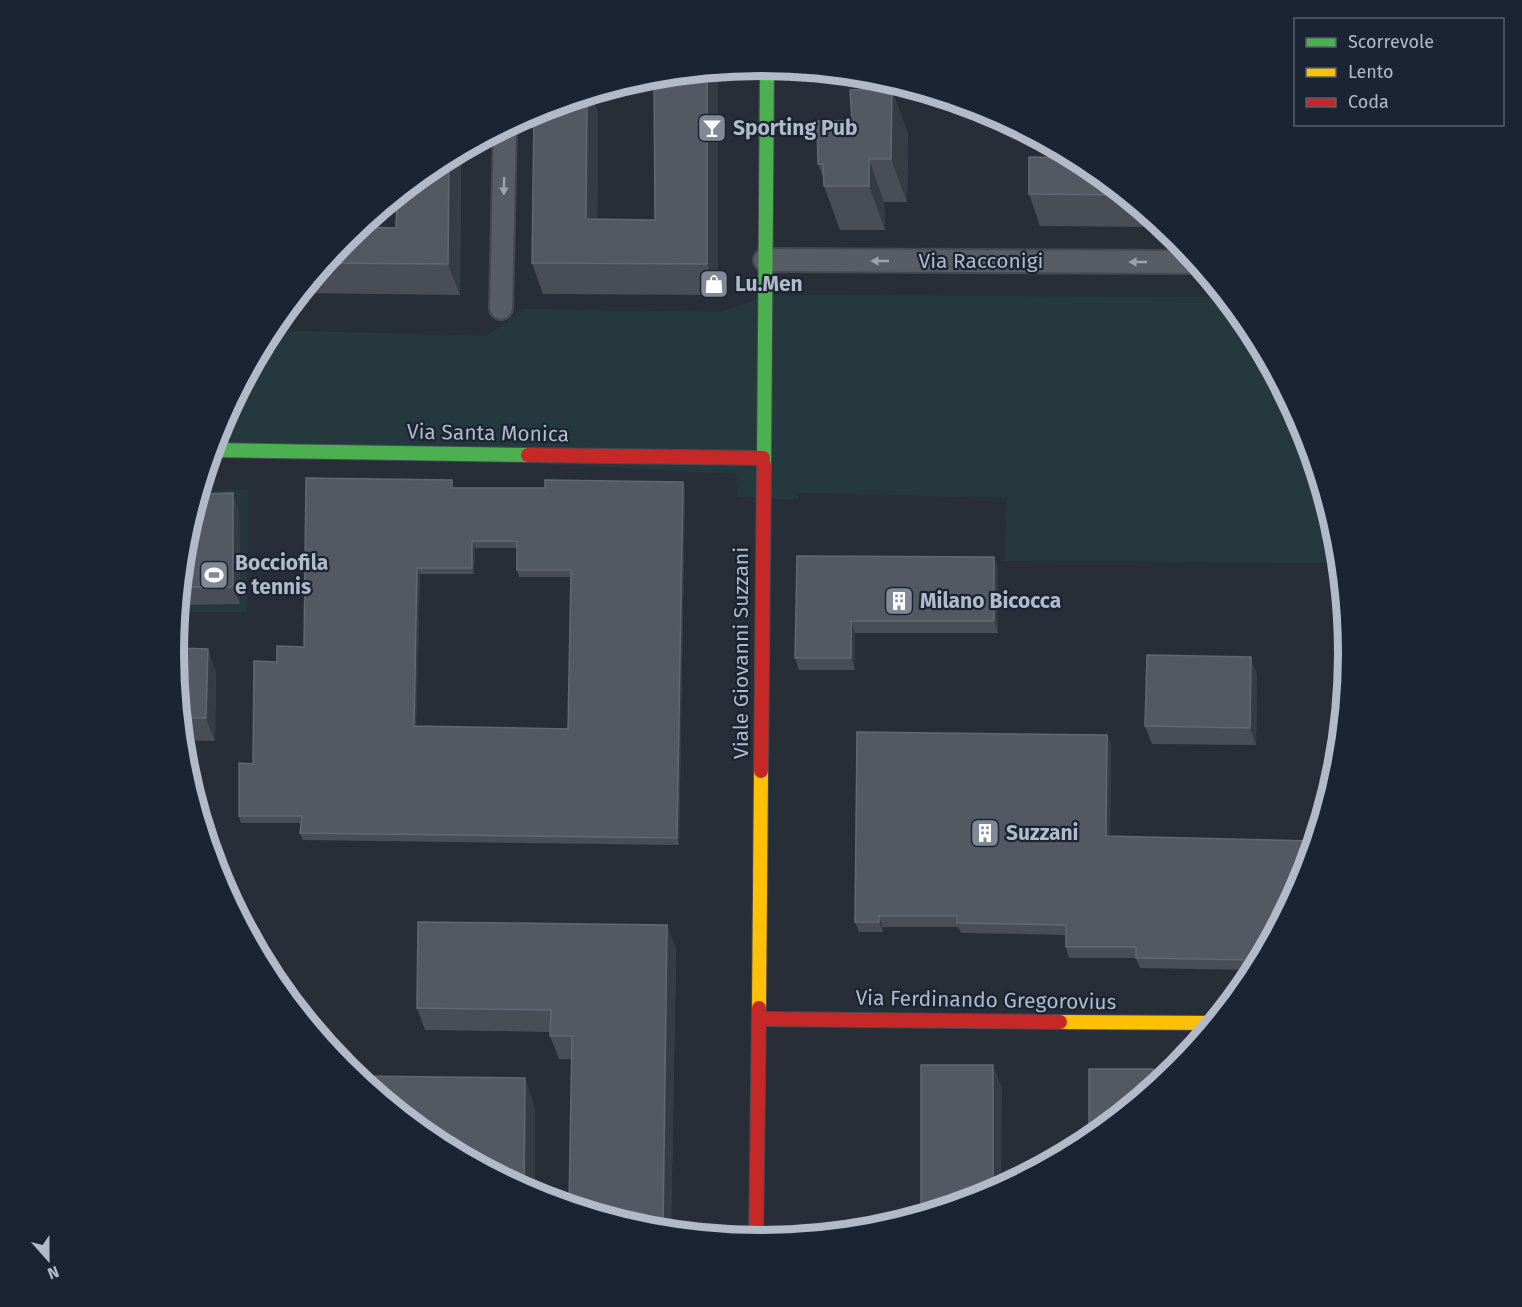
<svg xmlns="http://www.w3.org/2000/svg" width="1522" height="1307" font-family="'Fira Sans',sans-serif">
<rect width="100%" height="100%" fill="#282e37"/>
<!-- green -->
<g fill="#25383d">
<path d="M769,295L1225,297L1250,327L1304,429L1337,539L1340,563L1004,561L1007,498L799,493L798,500L738,497L736,474L213,446L218,428L271,330L487,336L523,309L721,312Z"/>
<path d="M200,490H248L247,612H178L185,539Z"/>
</g>
<g fill="none" stroke-linecap="round" stroke-linejoin="round">
<!-- street casing -->
<g stroke="#444950" stroke-width="26">
<g id="street">
<path d="M765,260L1196,262"/>
<path d="M501,308L505,127"/>
</g>
</g>
<!-- fast casing -->
<g stroke="#444950" stroke-width="16">
<g id="fast">
<path d="M212,450L528,455"/>
<path d="M764,465L767,67"/>
</g>
</g>
<!-- slow casing -->
<g stroke="#444950" stroke-width="16">
<g id="slow">
<path d="M759,1008L761,771"/>
<path d="M1060,1022L1214,1023"/>
</g>
</g>
<!-- jam casing -->
<g stroke="#444950" stroke-width="16">
<g id="jam">
<path d="M528,455L763,458"/>
<path d="M761,771L764,465"/>
<path d="M759,1019L1060,1022"/>
<path d="M756,1241L759,1008"/>
</g>
</g>
<!-- street -->
<use href="#street" stroke="#585d65" stroke-width="22"/>
<!-- fast -->
<use href="#fast" stroke="#4caf50" stroke-width="14"/>
<!-- slow -->
<use href="#slow" stroke="#ffc107" stroke-width="14"/>
<!-- jam -->
<use href="#jam" stroke="#c62828" stroke-width="14"/>
</g>
<!-- wall -->
<g fill="#484d56" fill-rule="evenodd">
<path d="M718,70V295L543,294L532,263L536,111L591,94L598,113L597,219L655,220L654,77Z"/>
<path d="M976,108L986,111L988,112H977Z"/>
<path d="M908,133L907,202H884L885,230H840L824,186V180L818,164Z"/>
<path d="M461,151L460,295L300,293L346,238L396,228L435,165Z"/>
<path d="M1088,165L1163,227L1040,226L1029,194Z"/>
<path d="M454,488H685L679,845L303,840L300,833L301,823H241L239,816L253,764L277,662L304,647ZM475,548H517V570L519,577H571L568,729L416,726L420,574H474Z"/>
<path d="M239,511L240,604L178,605L185,539Z"/>
<path d="M797,556L994,557L998,569V633H855V670H799L795,658Z"/>
<path d="M174,653L216,672L215,741L182,740Z"/>
<path d="M1257,674L1256,745L1152,744L1145,726Z"/>
<path d="M1107,735L1111,745L1110,836L1304,879L1255,970L1140,968L1136,958H1069L1066,947V935L961,933L958,927H883V932H859L855,922Z"/>
<path d="M676,948L671,1232L646,1230L571,1059H559L550,1036V1032L425,1030L417,1008Z"/>
</g>
<!-- shaded-wall -->
<g fill="#363c44">
<path d="M718,70V295L707,264V71Z"/>
<path d="M892,89L908,133L907,202L891,159Z"/>
<path d="M591,94L598,113L597,250L586,219L587,95Z"/>
<path d="M461,151L460,295L448,264L449,157Z"/>
<path d="M869,159L884,202L885,230L869,186Z"/>
<path d="M683,482L685,488L679,845L677,838Z"/>
<path d="M233,493L239,511L240,604L233,587Z"/>
<path d="M472,541L475,548L474,574L472,568Z"/>
<path d="M994,557L998,569V633L994,621Z"/>
<path d="M417,568L420,574L416,733L414,726Z"/>
<path d="M851,621L855,633V670L851,658Z"/>
<path d="M208,649L216,672L215,741L206,718Z"/>
<path d="M1251,657L1257,674L1256,745L1250,728Z"/>
<path d="M1107,735L1111,745L1110,847L1106,836Z"/>
<path d="M879,916L883,927V932L879,922Z"/>
<path d="M667,925L676,948L671,1232L663,1231Z"/>
<path d="M993,1065L1002,1088L1001,1188L993,1192Z"/>
<path d="M1153,1069L1158,1084L1153,1088Z"/>
<path d="M525,1078L535,1107V1196L524,1190Z"/>
</g>
<!-- building -->
<g fill="#535962" stroke="#626872" stroke-width="1.5" fill-rule="evenodd">
<path d="M707,71V264L532,263L534,112L587,95L586,219L655,220L654,77Z"/>
<path d="M892,89L891,159H869V186H824L823,164H818L817,121H852L850,90Z"/>
<path d="M449,157L448,264L325,263L346,238L359,227L396,228L397,196L435,165Z"/>
<path d="M1029,157L1074,158L1088,165L1124,195L1029,194Z"/>
<path d="M306,478L452,480V488H545V480L683,482L677,838L300,833L302,816H239V763L253,764L254,661L277,662V646L304,647ZM472,541H517V570H571L568,729L414,726L417,568H472Z"/>
<path d="M233,493V587H180L185,539L198,494Z"/>
<path d="M797,556L994,557V621H851V658H795Z"/>
<path d="M174,648L208,649L206,718H180L174,653Z"/>
<path d="M1147,655L1251,657L1250,728L1145,726Z"/>
<path d="M857,732L1107,735L1106,836L1315,841L1304,879L1260,960L1136,958V947H1066V925L957,923V916H879V922H855Z"/>
<path d="M418,922L667,925L663,1231L646,1230L569,1206L572,1036H550L551,1010L417,1008Z"/>
<path d="M921,1065H993V1192L986,1196L921,1216Z"/>
<path d="M1089,1069H1153V1088L1089,1141Z"/>
<path d="M354,1076L525,1078L524,1190L434,1142Z"/>
</g>
<!-- one-way arrows -->
<defs><path id="oneway-solid" d="M-6-.8H1V-3.2L6.5 0L1 3.2V.8H-6Z" transform="scale(1.5)"/></defs>
<g fill="#9ca3b0">
<use href="#oneway-solid" transform="translate(504 186) rotate(91)"/>
<use href="#oneway-solid" transform="translate(880 261) rotate(-180)"/>
<use href="#oneway-solid" transform="translate(1138 262) rotate(-180)"/>
</g>
<!-- icons -->
<defs>
<g id="bar-square" transform="scale(1.5)"><rect x="-9" y="-9" width="18" height="18" rx="4" fill="#828996" stroke="#1b2432"/><path d="M-6-5H6L.8 .8V4.5H3.5V6h-7V4.5H-.8V.8Z" fill="#fff"/></g>
<g id="shop-square" transform="scale(1.5)"><rect x="-9" y="-9" width="18" height="18" rx="4" fill="#828996" stroke="#1b2432"/><path d="M-5-2.5h2.3a2.7 3.5 0 0 1 5.4 0H5L5.5 6h-11ZM-1.5-2.5h3a1.5 2.3 0 0 0-3 0Z" fill="#fff"/></g>
<g id="stadium-square" transform="scale(1.5)"><rect x="-9" y="-9" width="18" height="18" rx="4" fill="#828996" stroke="#1b2432"/><path d="M0-5a6.5 5 0 1 0 0 10a6.5 5 0 1 0 0-10ZM-3.5-1.8h7v3.6h-7Z" fill="#fff"/></g>
<g id="building-square" transform="scale(1.5)"><rect x="-9" y="-9" width="18" height="18" rx="4" fill="#828996" stroke="#1b2432"/><path d="M-4-6H4V6H1V3H-1V6H-4ZM-2.5-4.3h1.7v1.8h-1.7ZM.8-4.3h1.7v1.8H.8ZM-2.5-1h1.7V.8h-1.7ZM.8-1h1.7V.8H.8Z" fill="#fff"/></g>
</defs>
<g fill-rule="evenodd">
<use href="#bar-square" x="712" y="128"/>
<use href="#shop-square" x="714" y="284"/>
<use href="#stadium-square" x="214" y="575"/>
<use href="#building-square" x="899" y="601"/>
<use href="#building-square" x="985" y="833"/>
</g>
<g text-anchor="middle" dominant-baseline="central" stroke-width="4.5" stroke-linejoin="round" paint-order="stroke">
<!-- poi labels -->
<g font-size="21" font-weight="bold" fill="#b2bac9" stroke="#1b2432" text-anchor="start">
<text x="733" y="128">Sporting Pub</text>
<text x="735" y="284">Lu.Men</text>
<text x="235" y="563">Bocciofila<tspan x="235" dy="24">e tennis</tspan></text>
<text x="920" y="601">Milano Bicocca</text>
<text x="1006" y="833">Suzzani</text>
</g>
<!-- street labels -->
<g font-size="21" fill="#b2bac9" stroke="#1b2432">
<text x="981" y="261">Via Racconigi</text>
<text transform="translate(488 433) rotate(1)">Via Santa Monica</text>
<text transform="translate(741 653) rotate(-90)">Viale Giovanni Suzzani</text>
<text transform="translate(986 1000) rotate(1)">Via Ferdinando Gregorovius</text>
</g>
</g>
<!-- crop -->
<path d="M0 0H1522V1307H0ZM184 653a577 577 0 1 1 1154 0a577 577 0 1 1-1154 0Z" fill="#1b2432" fill-rule="evenodd"/>
<path fill="none" stroke="#b2bac9" stroke-width="8" d="M184 653a577 577 0 1 1 1154 0a577 577 0 1 1-1154 0Z"/>
<!-- legend -->
<rect x="1294" y="18" width="210" height="108" fill="#1b2432" stroke="#57606e" stroke-width="1.5"/>
<rect x="1306" y="38" width="30" height="9" fill="#4caf50" stroke="#57606e" stroke-width="1.5"/>
<text x="1348" y="48" font-size="18" fill="#b2bac9">Scorrevole</text>
<rect x="1306" y="68" width="30" height="9" fill="#ffc107" stroke="#57606e" stroke-width="1.5"/>
<text x="1348" y="78" font-size="18" fill="#b2bac9">Lento</text>
<rect x="1306" y="98" width="30" height="9" fill="#c62828" stroke="#57606e" stroke-width="1.5"/>
<text x="1348" y="108" font-size="18" fill="#b2bac9">Coda</text>
<!-- north arrow -->
<g transform="translate(48 1259) rotate(159)" stroke="#1b2432" stroke-width="4.5" paint-order="stroke">
<path d="M0-4.5L10 22L0 15L-10 22Z" fill="#b2bac9"/>
<text y="-9" font-size="16" font-weight="bold" text-anchor="middle" fill="#b2bac9">N</text>
</g>
</svg>
